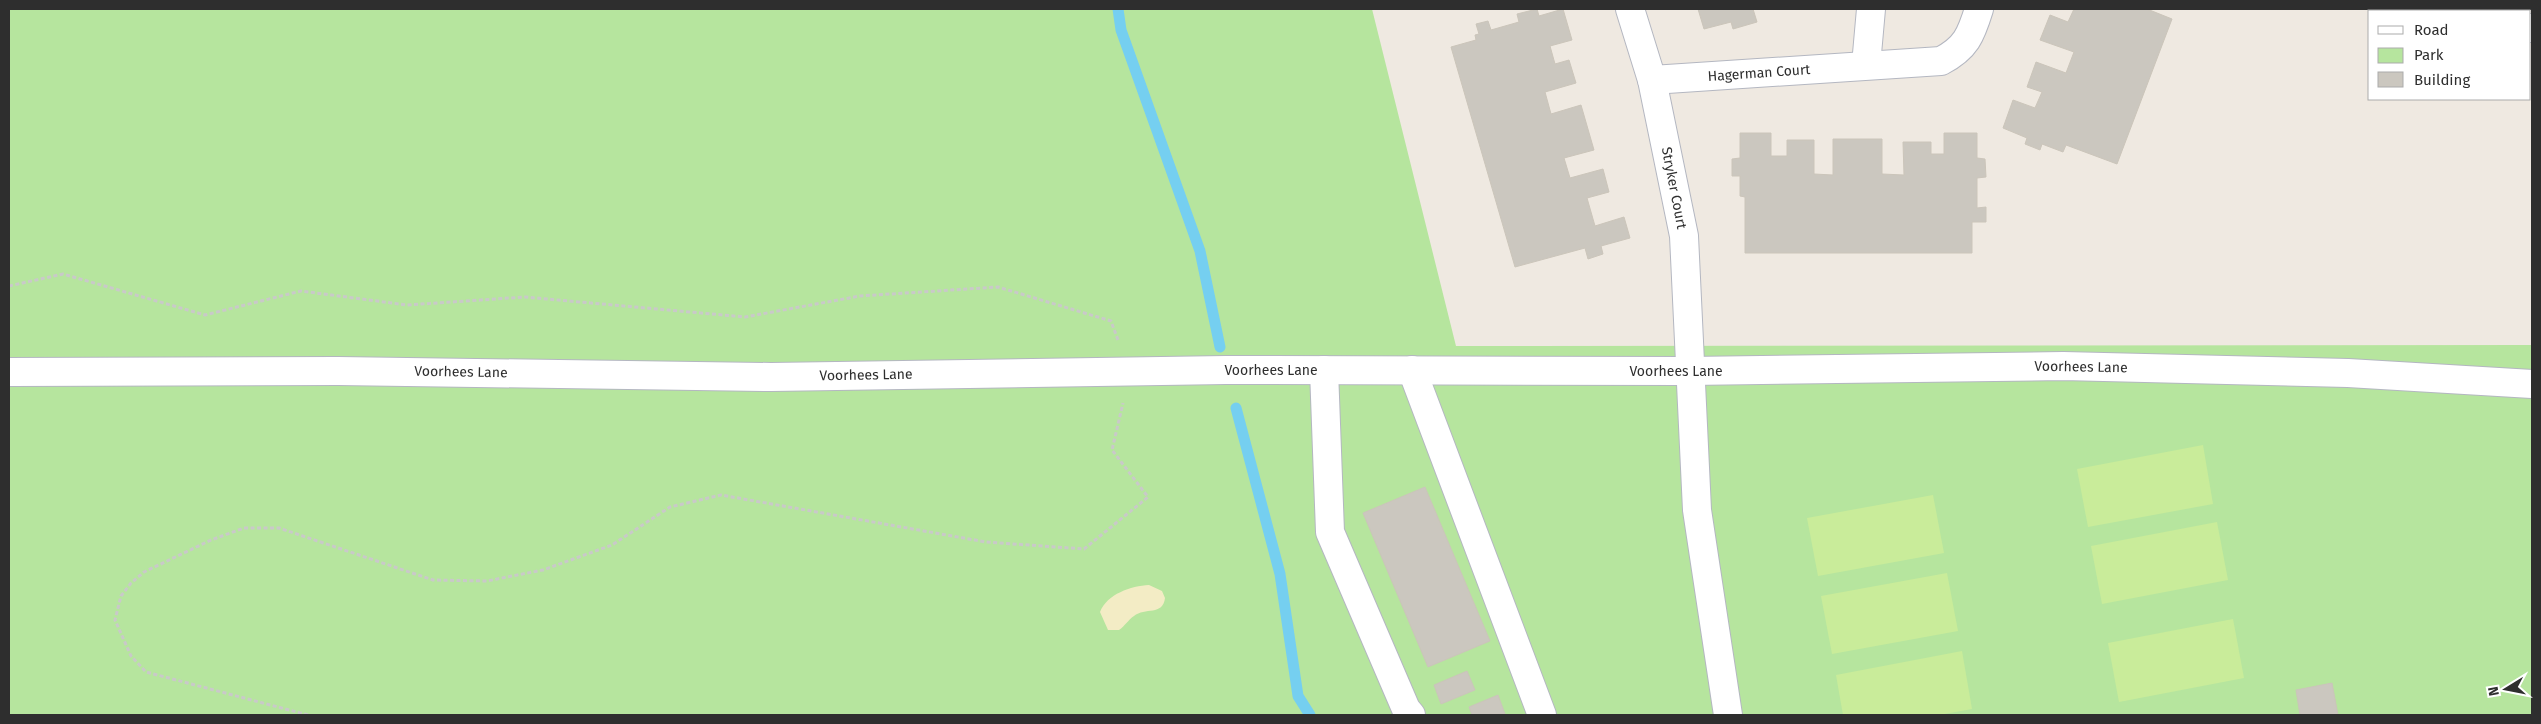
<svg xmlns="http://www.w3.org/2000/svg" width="2541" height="724" font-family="'Fira Sans',sans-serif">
<rect width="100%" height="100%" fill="#efe9e1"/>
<!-- green -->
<path fill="#b6e59e" d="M9,9H1372L1456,346L2532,345V715H9Z"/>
<!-- sand -->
<path fill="#f3ecc5" d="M1149,585L1162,591L1165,598C1163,616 1145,607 1134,616C1128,620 1125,626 1119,630H1108L1100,612C1107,594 1131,586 1149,585Z"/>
<!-- pitch -->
<g fill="#c9ec9a">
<path d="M2203,445L2213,504L2088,527L2077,469Z"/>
<path d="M1933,495L1944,553L1818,576L1807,518Z"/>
<path d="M2217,522L2228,580L2102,604L2091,546Z"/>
<path d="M1947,573L1958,631L1832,654L1821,596Z"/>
<path d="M2233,619L2244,678L2119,702L2108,643Z"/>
<path d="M1962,651L1972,709L1939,715H1843L1836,675Z"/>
</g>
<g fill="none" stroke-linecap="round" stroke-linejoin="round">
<!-- stream -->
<g stroke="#75cff0" stroke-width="11">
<path d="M1118,9L1121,30L1200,251L1220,347"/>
<path d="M1236,408L1280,574L1298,696L1310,715"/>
</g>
</g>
<!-- building -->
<g fill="#cbc7bf" stroke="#cbc5ba">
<path d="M1537,9L1539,16L1563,9L1572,40L1550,46L1555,64L1569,60L1576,83L1545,92L1551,114L1581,105L1594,150L1564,158L1570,178L1603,169L1609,192L1587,198L1595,226L1624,217L1630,238L1601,246L1603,254L1588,259L1585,248L1515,267L1451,47L1476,40L1475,35L1479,34L1476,24L1488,21L1491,30L1519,22L1517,14Z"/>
<path d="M1698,9H1753L1757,22L1733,29L1731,22L1704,29Z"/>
<path d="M2074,9H2147L2172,19L2117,164L2066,145L2063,152L2042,144L2040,150L2025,144L2027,138L2003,128L2013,100L2035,108L2042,92L2027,87L2036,62L2066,73L2074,52L2040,40L2050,15L2068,22Z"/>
<path d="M1740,133H1771V156H1787V140H1814V174L1833,175V139H1882V174L1904,175L1903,142H1931V154H1944V133H1977V158L1985,159L1986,177L1977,178V208L1986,207V222H1972V253H1745V197L1740,196V176H1732V159L1740,158Z"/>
<path d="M1425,487L1490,641L1428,667L1363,513Z"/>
<path d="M1467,671L1475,690L1441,704L1434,685Z"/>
<path d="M2332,683L2338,715H2300L2296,690Z"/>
<path d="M1498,695L1505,714L1472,715L1469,707Z"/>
</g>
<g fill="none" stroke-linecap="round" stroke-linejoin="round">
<!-- minor casing -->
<g stroke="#b4b7c1" stroke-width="30">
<g id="minor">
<path d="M1630,9L1652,80L1684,236L1697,510L1728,715"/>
<path d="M2452,9L2462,11"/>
<path d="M2530,28H2532"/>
<path d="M1866,65L1871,9"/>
<path d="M1652,80L1941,61C1966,48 1971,35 1979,9"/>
<path d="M1324,370L1330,532L1406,709L1411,715"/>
<path d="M1412,370L1542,715"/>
<path d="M9,372L338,371L771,377L1226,370L1689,371L2063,366L2348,373L2532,384"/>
</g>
</g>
<!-- path -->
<g stroke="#c9c9c9" stroke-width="3" stroke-dasharray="4 2.5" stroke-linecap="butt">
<path d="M9,286L63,274L205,315L301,291L407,305L525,297L745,317L860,296L998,287L1111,321L1118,340"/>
<path d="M308,715L146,672L131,656L115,620L121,596L131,583L144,572L211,540L244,528H279L433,580L487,581L543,570L612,545L670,507L721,495L986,542L1084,549L1148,497L1112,450L1123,403"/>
</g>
<!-- minor -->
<use href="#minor" stroke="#fff" stroke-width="28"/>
</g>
<g text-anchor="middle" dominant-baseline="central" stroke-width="4" stroke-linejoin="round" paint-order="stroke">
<!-- street labels -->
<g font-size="14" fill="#2e2e2e" stroke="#fff">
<text transform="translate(1759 73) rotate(-4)">Hagerman Court</text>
<text transform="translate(1674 188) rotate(79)">Stryker Court</text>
<text transform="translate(2081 367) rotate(1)">Voorhees Lane</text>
<text x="1271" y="370">Voorhees Lane</text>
<text x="1676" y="371">Voorhees Lane</text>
<text transform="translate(461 372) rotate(1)">Voorhees Lane</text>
<text transform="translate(866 375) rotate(-1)">Voorhees Lane</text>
</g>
</g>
<!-- border -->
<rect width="2541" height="724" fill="none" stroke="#2e2e2e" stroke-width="20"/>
<!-- legend -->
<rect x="2368" y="10" width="162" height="90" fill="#ffffff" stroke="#ababab"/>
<rect x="2378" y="26" width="25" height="8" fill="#ffffff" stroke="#ababab"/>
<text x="2414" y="35" font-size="15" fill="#2e2e2e">Road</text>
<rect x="2378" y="48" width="25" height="15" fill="#b6e59e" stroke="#ababab"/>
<text x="2414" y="60" font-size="15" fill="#2e2e2e">Park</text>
<rect x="2378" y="72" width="25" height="15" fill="#cbc7bf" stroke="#ababab"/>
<text x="2414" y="85" font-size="15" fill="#2e2e2e">Building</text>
<!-- north arrow -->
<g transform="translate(2506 689) rotate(260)" stroke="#ffffff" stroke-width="4" paint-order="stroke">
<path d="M0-4L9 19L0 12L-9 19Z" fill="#2e2e2e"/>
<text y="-8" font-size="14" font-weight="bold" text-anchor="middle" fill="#2e2e2e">N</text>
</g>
</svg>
